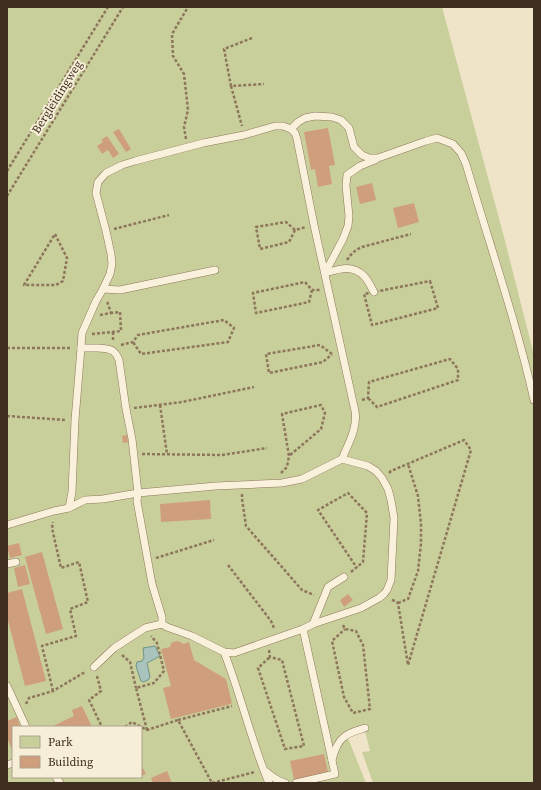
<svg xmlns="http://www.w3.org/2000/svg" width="541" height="790" font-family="'Source Serif 4',serif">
<rect width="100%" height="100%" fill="#f0e4c8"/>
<!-- green -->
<path fill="#c9cf9b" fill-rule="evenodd" d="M7,7H442L504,237L534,355V783H373L362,752L370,751L365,731L348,738L366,783H7ZM13,727H141V777H13Z"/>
<!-- water -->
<path fill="#a9c4bc" stroke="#6f938a" d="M155,646L160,656L147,663L150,677L148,680L143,682L141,681L136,666L137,662L142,661L144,658L143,648Z"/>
<!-- building -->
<g fill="#cf9f7d">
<path d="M328,128L335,165L329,166L332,184L318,187L315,169L311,170L304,132Z"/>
<path d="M119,129L131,149L126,152L113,132Z"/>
<path d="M107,136L119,154L113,158L108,150L102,154L97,146L103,142L101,140Z"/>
<path d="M372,183L376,200L360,204L356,187Z"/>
<path d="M414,203L419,222L398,228L393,208Z"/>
<path d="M127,435L128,442L123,443L122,436Z"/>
<path d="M210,500L211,519L161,522L160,504Z"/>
<path d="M19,543L22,555L10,558L7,546Z"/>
<path d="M42,552L63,629L46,634L25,557Z"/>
<path d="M25,565L30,584L18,587L14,568Z"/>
<path d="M22,589L46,681L25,686L7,617V593Z"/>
<path d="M348,594L353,600L344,607L340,600Z"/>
<path d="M176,641L181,642L183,644L189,642L194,660L226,679L232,703H231V704L171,719L163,688L171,686L161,649L170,647L171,643Z"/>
<path d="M82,706L92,727H51L74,716L72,710Z"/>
<path d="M17,717L20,727H13V750H12L7,738V721Z"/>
<path d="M324,754L328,772L294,780L290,761Z"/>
<path d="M141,764L146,774L141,776Z"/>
<path d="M167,771L172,783H153L151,778Z"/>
</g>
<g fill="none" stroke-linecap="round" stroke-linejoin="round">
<!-- lane casing -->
<g stroke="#8d765c" stroke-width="8">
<g id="lane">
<path d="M291,129L295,133L297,139L314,225L355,411C358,428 348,444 342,459L302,479L282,483L216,486L138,493L137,501L152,584L162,617V624L167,627L192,636L224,652L234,653L303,629L313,624L328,587L344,577"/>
<path d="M325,273L343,239L348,226L349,216L346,186L347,175L360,166L375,160"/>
<path d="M325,273C339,269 352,264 364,276C368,280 371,287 374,292"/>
<path d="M103,289L120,290L215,270"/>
<path d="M81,348L82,333L96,301L103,289L110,274L112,264L111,254L106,231L96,193L98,182L106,173L122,165L135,161L203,143L244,135L275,126H283L291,129L298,122L305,118L315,116L332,117L341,120L349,128L354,147L362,155L369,158H378L426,141L437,138L453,144L461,153L466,164C489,243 516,320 534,400"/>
<path d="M7,525L54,511L69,508L85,500L103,499L138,493L132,439L126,409L119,360C114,348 109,349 98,348C92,348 86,348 81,348L75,420L72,492L69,508"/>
<path d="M7,564L16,562"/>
<path d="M313,624L361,608L379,598L384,594L387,590L391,580L394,518L391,500L388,489L382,478L376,471L368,466L342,459"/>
<path d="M224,652C241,695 251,741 269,783"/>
<path d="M94,667L114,648L145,628L153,626L162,624"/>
<path d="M7,686L26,727"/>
<path d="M332,760C334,752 337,742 344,737C349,732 359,730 365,728"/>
<path d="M7,765L13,763"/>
<path d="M265,771C271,776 277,781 285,783"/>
<path d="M56,777L60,783"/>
<path d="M296,783L335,774L303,629"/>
</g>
</g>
<!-- path -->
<g stroke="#8d765c" stroke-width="2.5" stroke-dasharray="3 2" stroke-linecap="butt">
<path d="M252,38L224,49L231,86L264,84"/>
<path d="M231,86L242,126"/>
<path d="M186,139L184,127L188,110L184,74L173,56L172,34L188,7"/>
<path d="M7,171L108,7"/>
<path d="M7,196L123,7"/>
<path d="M114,229L169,215"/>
<path d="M295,230L289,242L260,249L256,227L286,222L295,230L306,227"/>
<path d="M55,234L67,258L63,281L56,285H24Z"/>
<path d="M347,260C351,254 355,250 362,247L411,234"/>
<path d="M430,281L438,308L372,325L364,294Z"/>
<path d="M312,290L309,302L256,313L253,293L305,282L312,290H320"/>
<path d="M100,315L111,313L107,301"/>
<path d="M113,332V342"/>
<path d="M92,334L121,331L120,312L111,313"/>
<path d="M121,345L133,342L138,335L224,320L234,328L228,342L141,354L133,342"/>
<path d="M7,348H72"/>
<path d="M332,354L320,345L266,354L269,373L323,362L332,354"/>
<path d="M362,400L368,398L369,382L450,359L458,369V380L377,407L368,398"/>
<path d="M160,405L167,454"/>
<path d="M134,408L182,402L254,387"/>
<path d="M7,416L66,420"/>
<path d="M142,454L222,455L267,448"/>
<path d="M281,473L287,467L289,456L282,414L321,405L325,413L321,429L289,456"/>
<path d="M389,473L391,471L464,440L471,450L408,665L398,603L391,599"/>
<path d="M242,494V499L246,526L302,590L314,595"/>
<path d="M156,558L214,540"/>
<path d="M228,565L271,621L274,628"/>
<path d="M351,572L363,562L367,513L348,493L318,510L357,568"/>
<path d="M398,603L408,599L418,571L421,543V524L418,496L408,464"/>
<path d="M343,625L345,629L356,631L363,645L370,709L353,713L344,697L332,641L345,629"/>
<path d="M269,650L270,657L282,660L304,746L285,749L258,668L270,657"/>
<path d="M122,655L130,662L136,688"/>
<path d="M97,676L101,691L89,700L102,727"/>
<path d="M53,691L42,646L76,636L70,609L88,602L79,562L61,568L52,528L53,522"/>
<path d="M26,704L29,698L53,691L85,672"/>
<path d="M178,720L232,706"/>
<path d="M125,727L132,722L147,730L178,720L212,783L255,772"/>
<path d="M147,730L136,688L154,683L164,671L157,643L151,636"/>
</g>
<!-- lane -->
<use href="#lane" stroke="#faf1dc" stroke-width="7"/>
</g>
<g text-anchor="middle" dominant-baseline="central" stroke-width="4" stroke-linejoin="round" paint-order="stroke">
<!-- street labels -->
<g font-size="12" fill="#3d2e20" stroke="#f7eed8">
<text transform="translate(57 97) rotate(-58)">Bergleidingweg</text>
</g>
</g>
<!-- border -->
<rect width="541" height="790" fill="none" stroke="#3d2e20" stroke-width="16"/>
<!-- legend -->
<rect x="12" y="726" width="130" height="52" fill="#f7eed8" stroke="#ada18e"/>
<rect x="20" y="736" width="20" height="12" fill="#c9cf9b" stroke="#ada18e"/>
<text x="48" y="746" font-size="12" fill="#3d2e20">Park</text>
<rect x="20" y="756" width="20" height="12" fill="#cf9f7d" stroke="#ada18e"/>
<text x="48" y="766" font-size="12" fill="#3d2e20">Building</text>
</svg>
